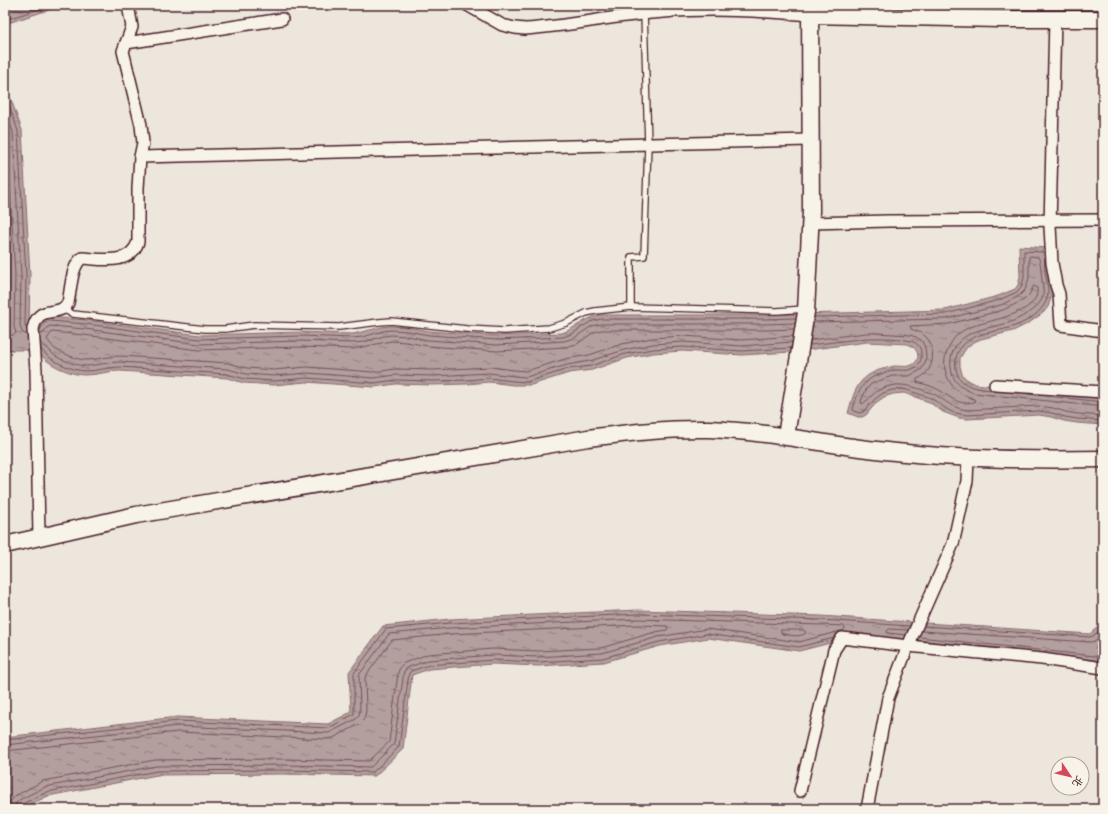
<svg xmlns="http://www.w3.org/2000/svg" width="1108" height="814" font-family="Pangolin,'LXGW WenKai TC',sans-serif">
<defs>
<pattern id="water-ripples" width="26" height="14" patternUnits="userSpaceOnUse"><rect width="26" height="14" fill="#b39f9d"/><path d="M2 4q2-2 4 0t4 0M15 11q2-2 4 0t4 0" fill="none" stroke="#948180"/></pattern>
</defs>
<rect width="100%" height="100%" fill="#ece6dd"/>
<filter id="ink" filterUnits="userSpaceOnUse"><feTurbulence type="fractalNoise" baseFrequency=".025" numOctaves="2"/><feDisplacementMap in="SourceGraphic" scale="8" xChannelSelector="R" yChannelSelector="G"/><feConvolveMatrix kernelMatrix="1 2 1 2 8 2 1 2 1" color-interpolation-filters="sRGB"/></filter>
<g filter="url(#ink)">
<!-- water -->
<g fill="url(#water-ripples)" stroke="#896c6f">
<path d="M5,5H64L5,24Z"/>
<path d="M5,83L22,130L30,275L29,327L38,325L46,318L50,317L86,320L200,335L301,332L353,334L382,327L391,326L408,327L429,331L497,336L562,333C576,328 585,318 600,315H766L945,310L998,296L1015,289L1018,285L1020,277L1019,246L1048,248L1052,295L1048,307L1043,313L1029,323L1013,331L981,339L974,342L967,347L960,358V366L962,374L965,378L975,384L1103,398V425L1077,423L1064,421L1051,417L1039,415L967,419L959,418L943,412L929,402L904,393L893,394L884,397L877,402L866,415L862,417H858L848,413C854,392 857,378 879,370C884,369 889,367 894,366C901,366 909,368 915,363C922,355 915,346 907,344L867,342L791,352L742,355L683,351L653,353L627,358L592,370L569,373L531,385H513L489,382L467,384L433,385L396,384L374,387L306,382L274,385L244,383L227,378L120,371C108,371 97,375 85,375C71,375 45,364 38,351L25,350H5Z"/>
<path d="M638,610L821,616L1090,634L1103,622V666L850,638L799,651L708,638L660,646L604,662L538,666L493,664L429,669L412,675L403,749L375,776L282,774L157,775L48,796L21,809H5V737L177,717L328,724L351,712L349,672L383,626L450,619Z"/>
</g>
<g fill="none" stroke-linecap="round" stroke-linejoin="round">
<!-- shore -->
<g stroke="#745259" stroke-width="1">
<path d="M5,20L51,5"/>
<path d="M5,94L18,131L26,275L25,326L27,329"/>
<path d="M5,109L13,132L21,275L20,326L22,332L27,335"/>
<path d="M5,127L7,133L15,275L14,327L16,333L14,335H5"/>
<path d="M1034,286L1037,288C1041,315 986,320 968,328C959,332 953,338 949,347C945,355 943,364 946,373C950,387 960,395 974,399L975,401L974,402C955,406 950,395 935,388C929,385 923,384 917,382V379C920,378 923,376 925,374C935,365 935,345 925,336C921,332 916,331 911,329L910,326L949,324L1003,310L1024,300L1029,295Z"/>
<path d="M814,317L946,314L999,300L1017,292L1021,287L1024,278V251L1043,252L1044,254C1045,260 1044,266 1045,272C1047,283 1051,294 1044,305C1037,316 1024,323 1012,327C993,333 969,332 958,352C955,359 955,366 957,373C962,388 978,388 991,390"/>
<path d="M813,322L946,319L1001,305L1019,296L1025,290L1029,278V257L1030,256L1038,257C1041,261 1041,274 1042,280C1042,285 1044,291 1043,296C1041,302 1037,307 1032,310C1026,315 1018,319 1011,322C991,329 965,328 954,349C950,357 950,364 952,373C955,384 963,389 974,393L1103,407"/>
<path d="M40,330L44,323L50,321L86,324L199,339L301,336L353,338L363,337L383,331L391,330L408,331L429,335L497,340L563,337L572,334L590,322L601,319H766L796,318"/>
<path d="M40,335L44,333L48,327L50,326L85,329L199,344L301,341L353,343L364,342L384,336L391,335L407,336L428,340L497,345L564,341L574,338L592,326L601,324H766L795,323"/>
<path d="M793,336L742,340L683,336L652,338L622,344L589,355L565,359L526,371L514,370L490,367L433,370L396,369L373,372L307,367L274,370L247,368L228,363L121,356C109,356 97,360 85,360C78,360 62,353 55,349C52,346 49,342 47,339L52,332L84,335L199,350L301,347L353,349L391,341L406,342L428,346L497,351L565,347L577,344L594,332L602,330H766L794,329"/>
<path d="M811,340L866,333H876L910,335L916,337L922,341L925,348L926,356L925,363L921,370L909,376H892L871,384L866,390L861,401L862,404C869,400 873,392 881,389C897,382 907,385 923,390C926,392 931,392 934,394C946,401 952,408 967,410L1039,406L1053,408L1066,412L1078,414L1103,416"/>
<path d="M41,343C47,346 50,353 57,357C65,361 77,366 87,366C98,365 109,362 120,362L228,369L246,374L274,376L307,373L374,378L396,375L433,376L489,373L514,376L526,377L567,365L590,361L624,350L653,344L683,342L742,346L792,342"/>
<path d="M810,345L867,338C878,338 911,337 918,345C920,347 921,350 921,353C922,358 920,364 916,367C909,372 903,370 895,370C890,370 885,373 880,374C862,381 858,391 853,409L854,411L859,413L863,412L874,400L883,393L892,390L904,389L931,398L945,408L952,412L960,414L967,415L1039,411L1052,413L1065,417L1078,419L1103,421"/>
<path d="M41,349C48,360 72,371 86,371C97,371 109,367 120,367L227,374L245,379L274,381L307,378L374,383L396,380L433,381L467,380L489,378L513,381L526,382L530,381L568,369L591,366L625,354L653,349L683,347L742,351L791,348"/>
<path d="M1028,394L1103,402"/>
<path d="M924,626L1090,637L1093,636L1103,628"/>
<path d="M781,630H804L806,633C799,638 790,635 782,634L781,632Z"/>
<path d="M922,631L1090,642L1096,641L1103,634"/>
<path d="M906,635L888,633L887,631L889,629L908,630"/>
<path d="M919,637L1103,657"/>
<path d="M5,740L178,721L329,728L354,714V673L386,629L450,623L638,614L821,620L910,626"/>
<path d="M5,745L178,726L329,733L356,719L359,715L360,711L359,675L389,634L450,628L638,619L821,625L844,626L845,628L844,630L799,642L707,629L658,637L602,653L538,657L493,655L429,660L409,667L404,671L394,744L371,767L283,765L156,766L45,787L19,800L16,803L15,809"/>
<path d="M5,751L178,732L327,739L333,738L358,725L364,719L366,711L365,677L392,640L451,634L638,625L667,626L668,627L667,630L655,632L601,648L538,651L493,649L428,654L404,663L400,667L398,673L389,742L369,761L283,759L155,760L43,781L15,796L10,802L9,809"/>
<path d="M20,809V806L22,804L47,792L157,771L283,770L373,772L399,747L409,673L411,671L429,665L493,660L538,662L603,658L659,642L707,634L799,647L834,638"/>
</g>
<!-- lane casing -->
<g stroke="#4a1f2b" stroke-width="8">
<g id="lane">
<path d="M631,307V257L644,256L648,145L644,13"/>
<path d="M62,309L73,314L205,329H225L254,325L339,327L379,322L391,321L467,329L504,331L549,328L566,323L586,313L595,311L631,307L777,311L805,309"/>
</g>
</g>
<!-- street casing -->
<g stroke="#4a1f2b" stroke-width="14">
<g id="street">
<path d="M467,5L502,25L515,28L525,29C571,26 617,15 664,12C712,8 761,11 810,15"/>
<path d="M1055,19L1050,226L1052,263L1056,285L1059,294L1061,325L1103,331"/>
<path d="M126,43L282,19"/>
<path d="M140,157L810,140"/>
<path d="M810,223L889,221L1103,220"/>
<path d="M995,385L1103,392"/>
<path d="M39,537L36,370L33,329C39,302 58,319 68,303C71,290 71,266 82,258C101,259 130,266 138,242V188L140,157L143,143L141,125L123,51L132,27L128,5"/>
<path d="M800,791L834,650L842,638L908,646L1042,659L1103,668"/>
<path d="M867,809L888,698L908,646L953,544L967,481L968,458"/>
</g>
</g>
<!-- secondary casing -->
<g stroke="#4a1f2b" stroke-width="19">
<g id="secondary">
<path d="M810,15L1000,19H1103"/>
<path d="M786,436L806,312L811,211L810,5"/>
<path d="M5,545L136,515L588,438C628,433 668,428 709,429C758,431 804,440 853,447C873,450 895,452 916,454C978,460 1041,460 1103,459"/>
</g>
</g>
<!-- lane -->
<use href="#lane" stroke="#f7f3e8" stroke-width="5.5"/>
<!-- street -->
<use href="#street" stroke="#f7f3e8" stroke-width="11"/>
<!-- secondary -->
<use href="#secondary" stroke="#f7f3e8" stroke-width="16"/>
</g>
</g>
<!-- margin -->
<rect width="1108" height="814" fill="none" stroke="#f7f3e8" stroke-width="20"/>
<rect x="10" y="10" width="1088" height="794" fill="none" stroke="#4a1f2b" stroke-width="1.5" filter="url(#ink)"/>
<!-- north arrow -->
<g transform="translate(1070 776) rotate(125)"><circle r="19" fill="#f7f3e8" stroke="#b29e9c"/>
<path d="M0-3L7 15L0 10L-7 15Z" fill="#d1495b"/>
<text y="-6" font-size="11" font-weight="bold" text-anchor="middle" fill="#4a1f2b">北</text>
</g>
</svg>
